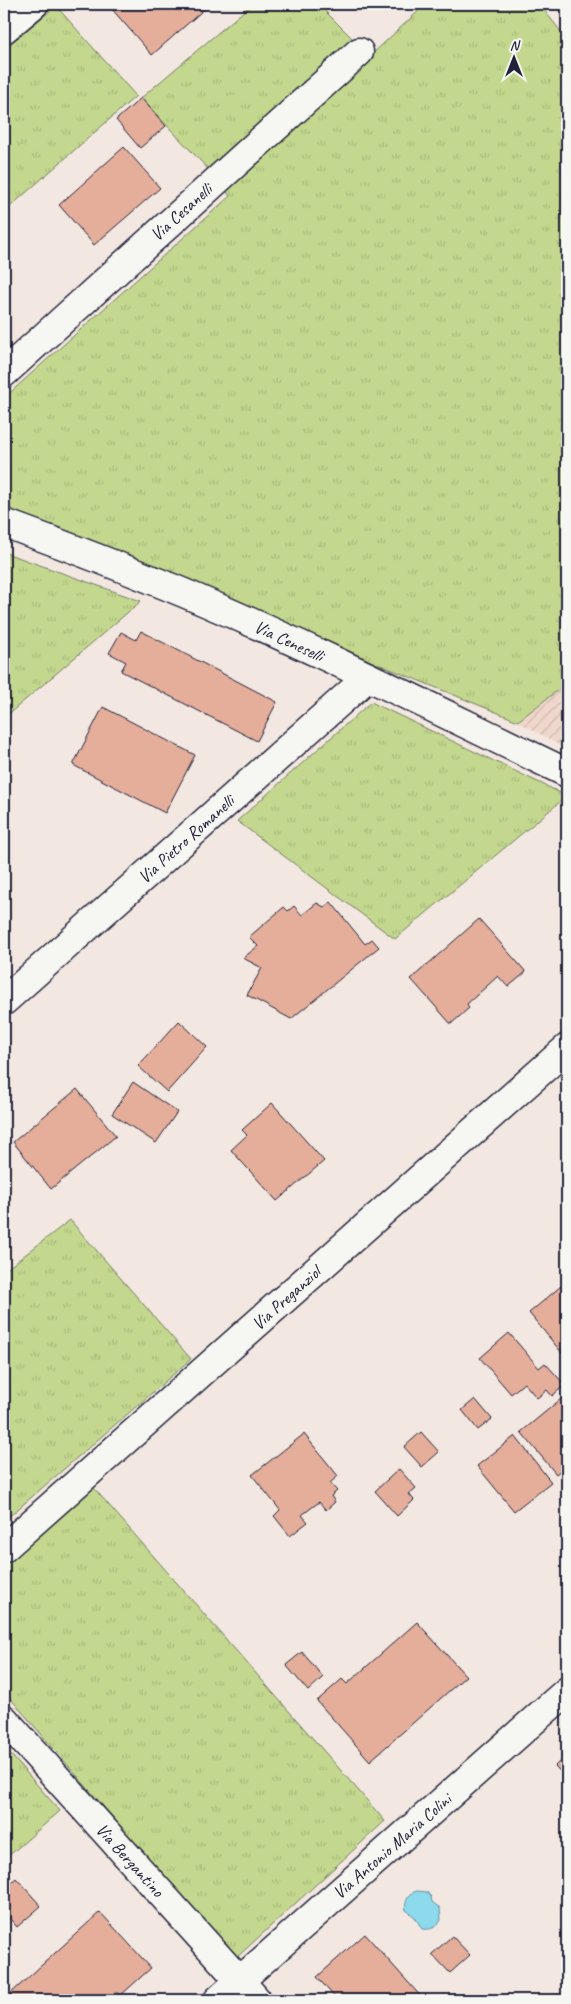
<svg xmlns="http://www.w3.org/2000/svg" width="571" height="2004" font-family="Caveat,sans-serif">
<defs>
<pattern id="industrial-furrows" width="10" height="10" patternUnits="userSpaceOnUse" patternTransform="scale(1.25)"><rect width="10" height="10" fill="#efd7cc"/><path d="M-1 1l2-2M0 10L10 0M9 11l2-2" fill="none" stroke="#cdb8b0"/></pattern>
<pattern id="grass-tufts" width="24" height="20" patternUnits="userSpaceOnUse" patternTransform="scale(1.25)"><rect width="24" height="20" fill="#c3d88e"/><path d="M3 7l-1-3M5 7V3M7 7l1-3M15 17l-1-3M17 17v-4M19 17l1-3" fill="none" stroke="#a7b97b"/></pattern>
</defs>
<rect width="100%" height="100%" fill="#f3e8e1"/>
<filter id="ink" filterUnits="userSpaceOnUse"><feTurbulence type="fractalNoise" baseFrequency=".02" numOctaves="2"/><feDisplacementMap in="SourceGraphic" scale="10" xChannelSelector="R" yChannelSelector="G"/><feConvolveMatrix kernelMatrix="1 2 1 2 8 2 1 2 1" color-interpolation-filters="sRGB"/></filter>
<g filter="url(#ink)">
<!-- industrial -->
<path fill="url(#industrial-furrows)" d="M567,683V750L518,721Z"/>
<!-- grass -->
<g fill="url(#grass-tufts)" stroke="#727d64">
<path d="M252,4H318L370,56L426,4H539L567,39V683L518,721L4,512V398L230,196L209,170L141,98Z"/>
<path d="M56,6L136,96L4,212V49Z"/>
<path d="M6,553L141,601L4,718V556Z"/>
<path d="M371,702L567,796L395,939L237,821Z"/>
<path d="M70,1220L191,1359L4,1521V1271Z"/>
<path d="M93,1487L385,1821L235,1959L4,1691V1563Z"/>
<path d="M4,1747L60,1811L4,1860Z"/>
</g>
<!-- water -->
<path fill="#8ddaec" stroke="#6290a5" d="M417,1891L427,1892L431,1897L432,1902L440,1908L441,1920C437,1928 430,1930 422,1929L415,1917L406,1910C404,1901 409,1893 417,1891Z"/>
<!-- building -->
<g fill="#e5ae9b" stroke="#22223b">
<path d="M115,4H210L152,55L111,8Z"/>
<path d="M141,98L166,126L140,148L116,120Z"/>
<path d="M124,147L160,188L94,245L59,205Z"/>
<path d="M141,631L277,702L257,741L121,671L126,662L109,653L121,632L136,640Z"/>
<path d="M103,707L195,755L165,813L73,765Z"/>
<path d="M331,902L365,944L372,939L379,947L291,1019L247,995L262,968L243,958L258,946L249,937L284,907L288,911L294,906L302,915L317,903L324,907Z"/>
<path d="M479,919L526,972L508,987L498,976L467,1004L469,1008L451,1024L411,979Z"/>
<path d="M179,1021L207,1047L167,1092L138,1066Z"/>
<path d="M133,1082L177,1112L156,1143L112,1114Z"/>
<path d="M77,1089L116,1136L51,1189L13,1142Z"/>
<path d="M272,1103L324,1161L277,1201L231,1150L247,1135L242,1130Z"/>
<path d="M567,1281V1359L529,1313Z"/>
<path d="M509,1333L539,1368L545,1363L565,1385L552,1396L547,1390L537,1398L524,1383L511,1394L480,1358Z"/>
<path d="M567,1394V1465L556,1474L521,1432Z"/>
<path d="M475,1399L492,1419L478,1430L462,1410Z"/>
<path d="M421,1432L439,1452L422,1467L404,1447Z"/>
<path d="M304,1434L338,1476L330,1483L337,1491L331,1496L335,1502L326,1510L319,1502L302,1515L308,1522L290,1536L274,1516L280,1510L252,1475Z"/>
<path d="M515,1436L551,1482L514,1511L477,1466Z"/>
<path d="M399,1469L416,1488L409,1494L414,1500L397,1516L375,1491Z"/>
<path d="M417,1622L466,1676L370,1761L317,1701L342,1679L347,1684Z"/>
<path d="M302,1652L323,1677L308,1691L286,1665Z"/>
<path d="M567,1754V1779L555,1766Z"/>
<path d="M16,1878L41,1906L17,1927L4,1912V1889Z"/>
<path d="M100,1912L151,1968L120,1996L116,1992L109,1999L110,2000H14L9,1995Z"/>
<path d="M365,1934L424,2000H337L317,1977Z"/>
<path d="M452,1936L470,1955L450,1973L432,1954Z"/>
</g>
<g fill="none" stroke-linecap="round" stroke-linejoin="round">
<!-- street casing -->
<g stroke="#22223b" stroke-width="31">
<g id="street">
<path d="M4,29L34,4"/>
<path d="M4,373L359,52"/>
<path d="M4,523C64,545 124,568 184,593C314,648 440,712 567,773"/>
<path d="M4,1001L368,677"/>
<path d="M4,1548L567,1048"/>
<path d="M4,1719L257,2000"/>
<path d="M218,2000L567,1691"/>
</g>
</g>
<!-- street -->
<use href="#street" stroke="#f6f6f2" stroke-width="28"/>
</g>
</g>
<g text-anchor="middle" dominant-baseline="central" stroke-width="4.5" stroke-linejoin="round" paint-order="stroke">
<!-- street labels -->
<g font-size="18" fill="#22223b" stroke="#f6f6f2">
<text transform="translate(181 212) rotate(-42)">Via Cesanelli</text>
<text transform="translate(289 641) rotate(25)">Via Ceneselli</text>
<text transform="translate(186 839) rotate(-42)">Via Pietro Romanelli</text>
<text transform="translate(286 1298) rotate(-42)">Via Preganziol</text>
<text transform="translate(392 1846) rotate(-41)">Via Antonio Maria Colini</text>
<text transform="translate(130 1860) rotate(48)">Via Bergantino</text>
</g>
</g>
<!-- margin -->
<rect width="571" height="2004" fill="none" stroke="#f6f6f2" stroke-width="20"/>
<rect x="10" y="10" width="551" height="1984" fill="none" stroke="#22223b" stroke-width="2" filter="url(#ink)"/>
<!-- north arrow -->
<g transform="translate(514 58)" stroke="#f6f6f2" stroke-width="4" paint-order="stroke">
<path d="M0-4L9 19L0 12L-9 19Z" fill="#22223b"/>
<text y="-8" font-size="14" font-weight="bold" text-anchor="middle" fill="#22223b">N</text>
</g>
</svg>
